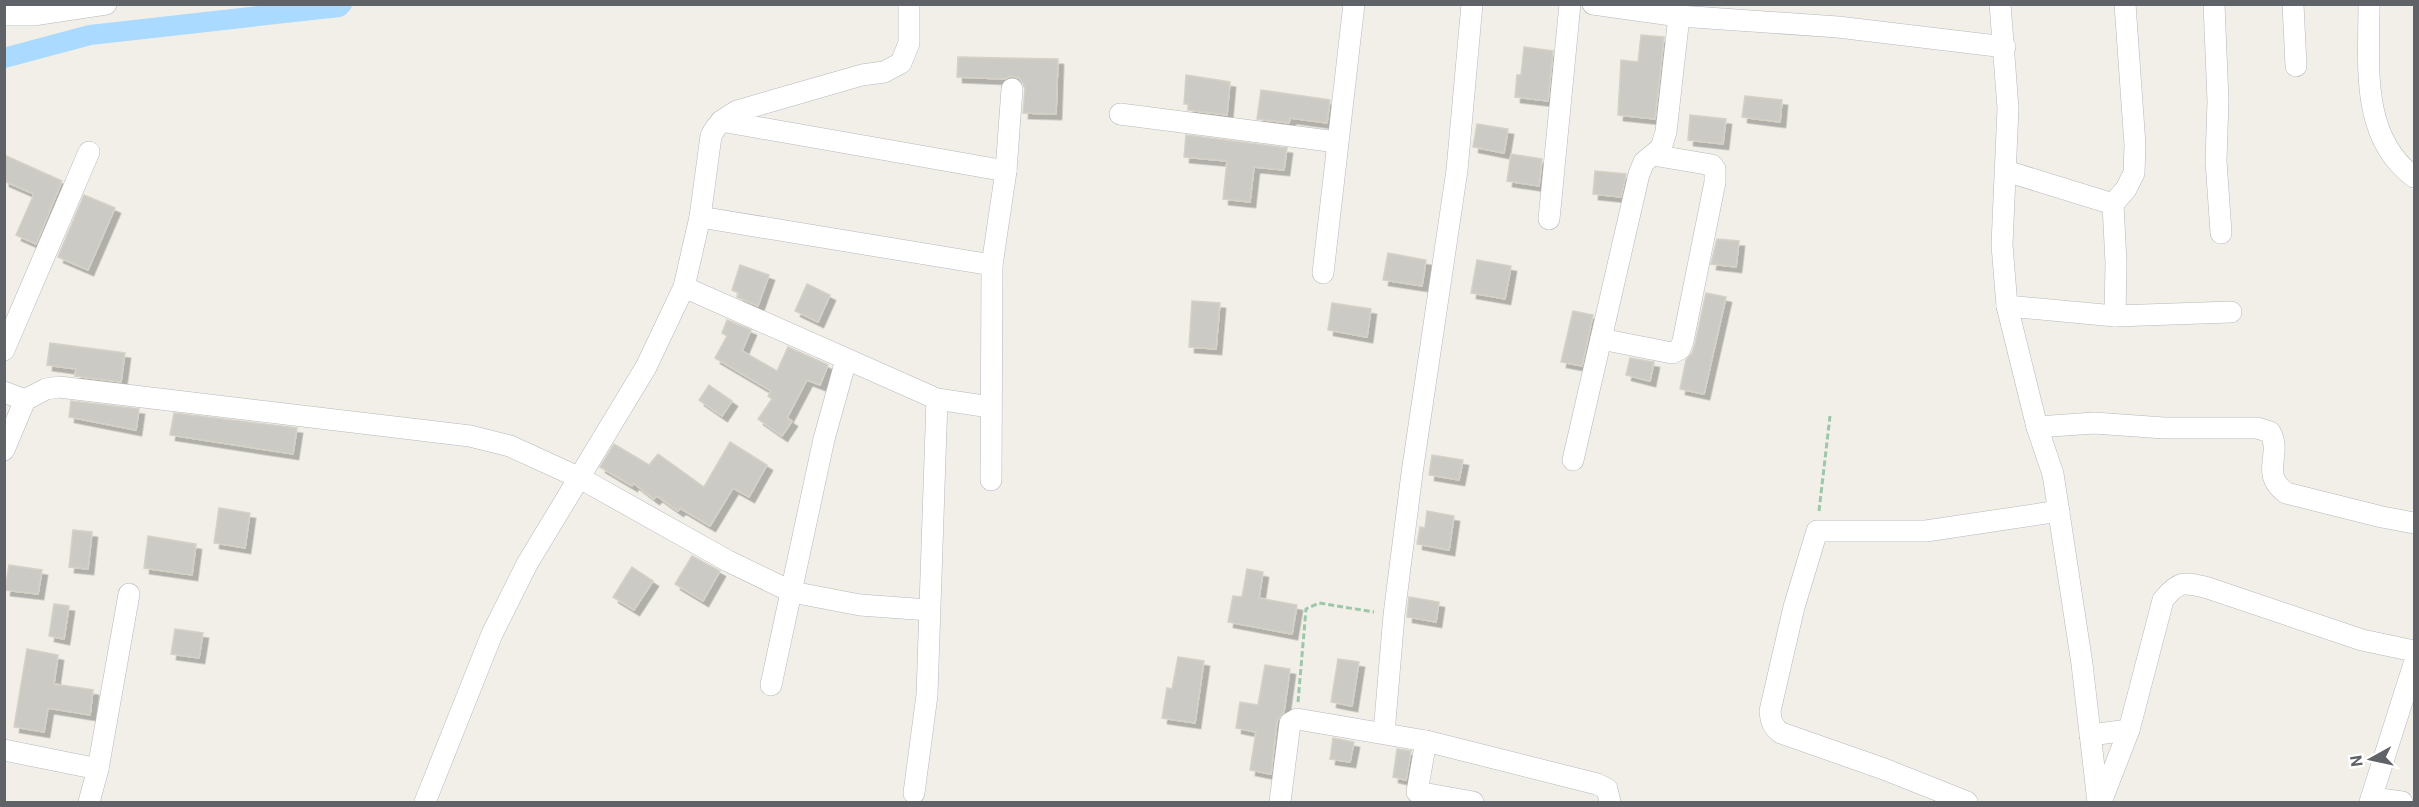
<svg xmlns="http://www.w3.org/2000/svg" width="2419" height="807" font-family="Roboto,sans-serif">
<defs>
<filter id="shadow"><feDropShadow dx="5.5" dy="5.5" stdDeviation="0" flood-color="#0004"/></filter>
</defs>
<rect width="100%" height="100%" fill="#f1efe8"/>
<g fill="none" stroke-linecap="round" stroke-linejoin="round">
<!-- canal -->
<path stroke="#aadaff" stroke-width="20" d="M4,58L90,35L339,7L342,4"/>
</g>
<!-- building -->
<g fill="#cccac5" stroke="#d6d1c6" stroke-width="1.5" filter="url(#shadow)">
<path d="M1641,35L1664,37L1655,119L1618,115L1621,60L1638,62Z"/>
<path d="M1524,47L1553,51L1548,101L1515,97L1517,75H1521Z"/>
<path d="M958,57L1058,59L1056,114L1023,113L1025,89L1023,83L1019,78L1012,76L1004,79L957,77Z"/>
<path d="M1186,75L1230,82L1227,115L1188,110V104H1184Z"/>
<path d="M1261,90L1330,100L1327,123L1290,118L1289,123L1257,119Z"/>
<path d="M1745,96L1782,100L1780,122L1742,117Z"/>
<path d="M1690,115L1726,119L1723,144L1688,140Z"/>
<path d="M1477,124L1508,129L1504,153L1473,147Z"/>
<path d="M1186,135L1287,148L1284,170L1254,167L1250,202L1223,199L1227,161L1184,157Z"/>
<path d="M1511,154L1542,159L1539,186L1507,181Z"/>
<path d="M4,155L62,181L36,244L16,235L34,194L4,181Z"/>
<path d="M1595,171L1626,174L1621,197L1593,194Z"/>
<path d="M84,195L115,208L88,270L58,257Z"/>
<path d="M1717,239L1739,241L1736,267L1711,264Z"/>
<path d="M1388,253L1426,260L1422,286L1383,280Z"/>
<path d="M1477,260L1511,266L1505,299L1471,293Z"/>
<path d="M740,265L769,275L758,306L737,297L739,293L732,290Z"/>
<path d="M807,284L830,295L818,322L795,311Z"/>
<path d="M1706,293L1726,297L1704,394L1680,389L1686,360L1692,353L1695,344Z"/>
<path d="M1192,301L1220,303L1216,349L1189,347Z"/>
<path d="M1332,303L1371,309L1367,337L1328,330Z"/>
<path d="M1573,311L1593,315L1582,366L1561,362Z"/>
<path d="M727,320L751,330L742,351L777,371L788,347L828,365L820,385L807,380L787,418L792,421L782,436L758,419L772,399L768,396L771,391L715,358L727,336L722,333Z"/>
<path d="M50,343L125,353L121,382L75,376L76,369L47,365Z"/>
<path d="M1630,358L1654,362L1650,381L1626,375Z"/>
<path d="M709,385L732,401L722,416L699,400Z"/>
<path d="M71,401L139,409L136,430L69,417Z"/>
<path d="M174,413L297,428L293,454L170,435Z"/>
<path d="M730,442L767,465L749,497L733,488L710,526L680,508L678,511L657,496L654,499L633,483L632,486L600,467L614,444L649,465L658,454L704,487Z"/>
<path d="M1432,455L1463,460L1459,480L1429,475Z"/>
<path d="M219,508L250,513L245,548L214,543Z"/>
<path d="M1427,511L1454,516L1449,550L1417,544L1420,527L1425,528Z"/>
<path d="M73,530L92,532L88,569L69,567Z"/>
<path d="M148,536L196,544L192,575L144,568Z"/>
<path d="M692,556L720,571L703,601L675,584Z"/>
<path d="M9,565L42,570L38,594L5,590Z"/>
<path d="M632,567L653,581L634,610L613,597Z"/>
<path d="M1247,569L1263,572L1259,598L1297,605L1292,634L1228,622L1233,596L1242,597Z"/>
<path d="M1409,597L1439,602L1436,622L1407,617Z"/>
<path d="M54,604L69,606L64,639L49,636Z"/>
<path d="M175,629L203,633L199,658L171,654Z"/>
<path d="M27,649L58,655L54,684L93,690L90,715L48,708L44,732L14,727Z"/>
<path d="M1178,657L1204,661L1195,723L1162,718L1167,688L1172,689Z"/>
<path d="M1338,659L1359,662L1352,706L1331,702Z"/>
<path d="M1265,665L1290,669L1284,712L1277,721L1271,774L1250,770L1256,732L1236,728L1240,702L1258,705Z"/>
<path d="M1333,738L1354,742L1350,762L1330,759Z"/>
<path d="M1397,749L1411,751L1406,780L1393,777Z"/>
</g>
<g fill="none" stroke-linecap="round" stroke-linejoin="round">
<!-- street casing -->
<g stroke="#b5b8bc" stroke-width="22">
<g id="street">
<path d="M1593,4L1679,16L1838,27L2005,47"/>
<path d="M2000,4L2008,108L2002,245L2007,306L2037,427L2053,474L2082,664L2098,802"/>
<path d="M2214,4L2218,101L2216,161L2221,233"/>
<path d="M2293,4L2296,66"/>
<path d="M2369,4C2369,65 2360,137 2414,177"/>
<path d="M4,15H33L106,4"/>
<path d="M1120,114L1337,142"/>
<path d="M721,121L1006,171"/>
<path d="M2006,171L2113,204L2116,263L2115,316"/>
<path d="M2113,204L2126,189L2134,173L2135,145L2125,4"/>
<path d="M700,217L992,265"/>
<path d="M1549,219L1570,4"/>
<path d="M1323,273L1354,4"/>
<path d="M684,287L937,399L990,407"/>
<path d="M2007,306L2115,316L2231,312"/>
<path d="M1601,339L1672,353L1680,349L1683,341L1715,182V169L1712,165L1653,155"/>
<path d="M4,350L89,152"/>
<path d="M4,392L25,400"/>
<path d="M2037,427L2094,423L2164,428H2257L2270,432C2283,455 2259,473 2286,493L2382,517L2414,523"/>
<path d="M4,450L25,400L46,389L59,387L470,436L510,446L580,478L728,561L792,592L860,605L929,610"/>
<path d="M1573,460L1639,174L1644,162L1661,148L1666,132L1679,16"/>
<path d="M991,480L992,265L1006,171L1012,89"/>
<path d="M771,685L824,439L846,360"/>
<path d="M1384,733L1394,615L1412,473L1457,170L1472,4"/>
<path d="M2090,735L2129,730"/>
<path d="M1426,741L1417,792L1473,802"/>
<path d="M4,750L98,769L89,802"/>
<path d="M98,769L129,594"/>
<path d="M914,793L927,695L937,399"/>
<path d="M2372,798L2402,802"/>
<path d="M425,802L492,634L527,564L646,367L684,287L700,217L711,136C717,123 725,118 737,111L862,75L884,72L901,63L909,43V4"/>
<path d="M1280,802L1290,723L1297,719L1426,741L1597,784L1607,789L1610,802"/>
<path d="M1967,802L1884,769L1781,733C1772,726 1771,721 1770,711L1794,607L1817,531H1926L2059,511"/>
<path d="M2101,802L2129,730L2163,600C2179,580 2184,582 2208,588L2362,640L2414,651"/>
<path d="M2370,802L2414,664"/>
</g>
</g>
<!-- path -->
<g stroke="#9cc7a9" stroke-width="3" stroke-dasharray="6 3" stroke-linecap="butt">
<path d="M1819,511L1830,416"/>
<path d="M1298,702L1306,609L1319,603L1374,612"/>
</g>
<!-- street -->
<use href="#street" stroke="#fff" stroke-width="21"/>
</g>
<!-- border -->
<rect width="2419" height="807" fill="none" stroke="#5f6368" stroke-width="12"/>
<!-- north arrow -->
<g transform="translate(2371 759) rotate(262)" stroke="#ffffff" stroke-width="4.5" paint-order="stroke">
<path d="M0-4.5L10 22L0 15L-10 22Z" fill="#5f6368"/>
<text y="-9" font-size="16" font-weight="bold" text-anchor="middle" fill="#5f6368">N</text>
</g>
</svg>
